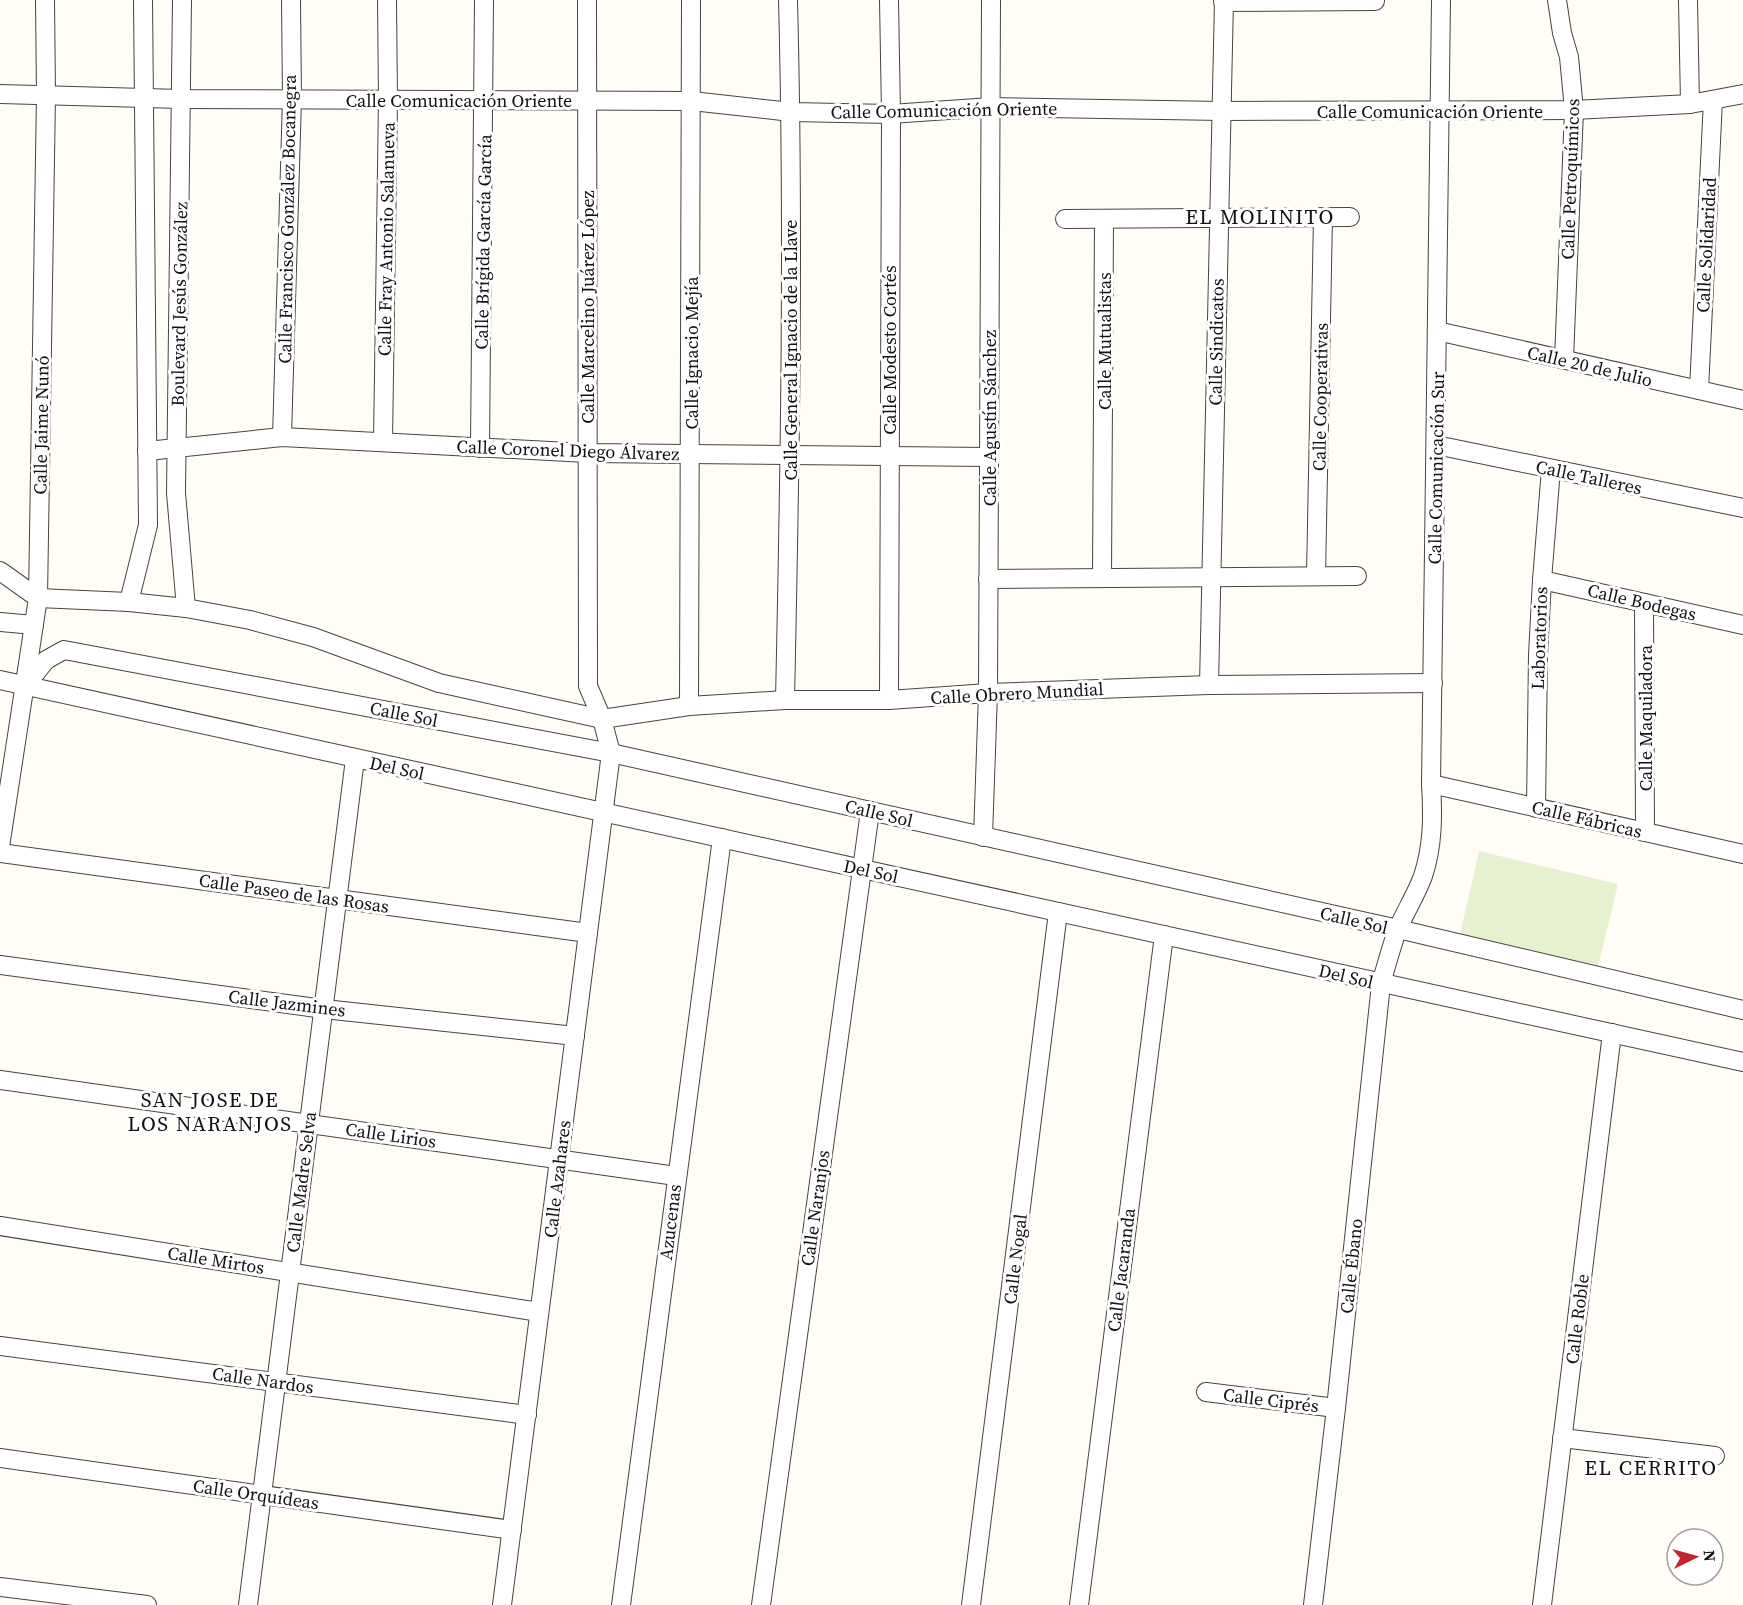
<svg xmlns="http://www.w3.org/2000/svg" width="1743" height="1605" font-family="'Source Serif 4',serif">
<rect width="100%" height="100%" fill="#fffdf5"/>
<!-- pitch -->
<path fill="#e6f2cf" d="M1479,851L1618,884L1597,971L1459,939Z"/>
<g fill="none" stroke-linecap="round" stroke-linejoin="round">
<!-- minor casing -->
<g stroke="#444" stroke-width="20">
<g id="minor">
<path d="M182,0L176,493L186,608"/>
<path d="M1557,0L1562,33L1569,57L1574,110L1564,360"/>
<path d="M1688,0L1690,104"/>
<path d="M1223,2L1375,1"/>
<path d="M0,94L181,99L692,101L791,112L891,114L991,107L1221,111L1574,110L1690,104L1743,94"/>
<path d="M1065,219L1350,217"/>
<path d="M1437,331L1743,400"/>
<path d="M1699,390L1713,100"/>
<path d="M282,437L292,99L291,0"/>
<path d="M383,442L388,100L387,0"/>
<path d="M1436,445L1743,508"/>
<path d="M480,448L484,0"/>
<path d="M147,451L282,437L587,453L989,457"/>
<path d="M0,571L38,598L129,602L186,608L250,620L313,637L439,683L602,719L689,706L785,700H889L988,693L1209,685L1433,683"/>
<path d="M1316,576L1323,217"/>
<path d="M1102,578L1104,219"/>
<path d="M988,579L1357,576"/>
<path d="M1542,580L1743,625"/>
<path d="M129,602L148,525L143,0"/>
<path d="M1644,603L1645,832"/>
<path d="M0,622L34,625"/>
<path d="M0,680L1743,1062"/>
<path d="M1209,685L1224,0"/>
<path d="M25,686L46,660L64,650L611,753L1398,929L1743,1010"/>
<path d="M785,700C790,467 794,233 788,0"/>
<path d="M889,700L891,114L889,0"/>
<path d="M689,706L691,0"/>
<path d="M1431,784L1743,854"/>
<path d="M1536,808L1538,655L1542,580L1551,469"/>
<path d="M983,837L988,693L991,0"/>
<path d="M0,847L38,598L46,95L45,0"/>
<path d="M0,853L588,933"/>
<path d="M0,965L324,1009L575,1036"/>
<path d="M0,1080L676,1176"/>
<path d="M0,1226L539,1312"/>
<path d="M0,1346L527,1415"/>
<path d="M1206,1392L1336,1408"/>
<path d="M1562,1438L1715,1456"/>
<path d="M0,1458L512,1530"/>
<path d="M0,1587L147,1605"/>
<path d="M248,1605L355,759"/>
<path d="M502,1605L611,753L602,719L588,686L587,0"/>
<path d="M621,1605L722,838"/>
<path d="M761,1605L870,811"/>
<path d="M971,1605L1058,912"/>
<path d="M1079,1605L1164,935"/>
<path d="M1313,1605L1336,1408L1381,984C1386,966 1391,948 1397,931C1405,912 1416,895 1423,876C1433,846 1433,815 1431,784L1441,0"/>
<path d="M1542,1605L1612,1033"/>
</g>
</g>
<!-- minor -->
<use href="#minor" stroke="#fff" stroke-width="18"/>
</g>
<g text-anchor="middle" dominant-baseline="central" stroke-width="6" stroke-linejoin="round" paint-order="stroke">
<!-- street labels -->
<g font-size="18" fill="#111" stroke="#fff">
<text x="459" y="100">Calle Comunicación Oriente</text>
<text transform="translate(944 110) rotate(-1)">Calle Comunicación Oriente</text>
<text x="1430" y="111">Calle Comunicación Oriente</text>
<text transform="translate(1570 179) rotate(-88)">Calle Petroquímicos</text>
<text transform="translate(287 219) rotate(-89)">Calle Francisco González Bocanegra</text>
<text transform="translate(386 239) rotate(-89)">Calle Fray Antonio Salanueva</text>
<text transform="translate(483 242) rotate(-89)">Calle Brígida García García</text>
<text transform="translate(1706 245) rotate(-87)">Calle Solidaridad</text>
<text transform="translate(179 304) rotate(-89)">Boulevard Jesús González</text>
<text transform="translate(587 307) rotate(-90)">Calle Marcelino Juárez López</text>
<text transform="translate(1104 341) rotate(-90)">Calle Mutualistas</text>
<text transform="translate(1216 342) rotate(-89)">Calle Sindicatos</text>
<text transform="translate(790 350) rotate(-90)">Calle General Ignacio de la Llave</text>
<text transform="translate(889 350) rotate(-90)">Calle Modesto Cortés</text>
<text transform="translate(691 353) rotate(-90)">Calle Ignacio Mejía</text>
<text transform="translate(1590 366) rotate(13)">Calle 20 de Julio</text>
<text transform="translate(1320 397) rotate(-89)">Calle Cooperativas</text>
<text transform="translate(989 418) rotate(-90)">Calle Agustín Sánchez</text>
<text transform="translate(41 425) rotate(-89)">Calle Jaime Nunó</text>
<text transform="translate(568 450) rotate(2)">Calle Coronel Diego Álvarez</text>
<text transform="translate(1436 468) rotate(-89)">Calle Comunicación Sur</text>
<text transform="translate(1589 477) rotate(12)">Calle Talleres</text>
<text transform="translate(1642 602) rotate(13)">Calle Bodegas</text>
<text transform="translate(1539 638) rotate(-88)">Laboratorios</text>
<text transform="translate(1017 693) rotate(-3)">Calle Obrero Mundial</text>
<text transform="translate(404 714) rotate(11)">Calle Sol</text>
<text transform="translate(1645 718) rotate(-90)">Calle Maquiladora</text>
<text transform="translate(397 768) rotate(12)">Del Sol</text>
<text transform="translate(879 813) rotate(13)">Calle Sol</text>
<text transform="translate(1587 819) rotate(13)">Calle Fábricas</text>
<text transform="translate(871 871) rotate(12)">Del Sol</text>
<text transform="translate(294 893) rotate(8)">Calle Paseo de las Rosas</text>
<text transform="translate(1354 920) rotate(13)">Calle Sol</text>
<text transform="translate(1346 976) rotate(13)">Del Sol</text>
<text transform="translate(287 1003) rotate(7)">Calle Jazmines</text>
<text transform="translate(391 1135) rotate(8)">Calle Lirios</text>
<text transform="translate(557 1179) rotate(-83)">Calle Azahares</text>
<text transform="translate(301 1182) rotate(-83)">Calle Madre Selva</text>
<text transform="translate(815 1208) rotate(-82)">Calle Naranjos</text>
<text transform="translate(670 1222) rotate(-83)">Azucenas</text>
<text transform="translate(1015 1259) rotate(-83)">Calle Nogal</text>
<text transform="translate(216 1260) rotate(9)">Calle Mirtos</text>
<text transform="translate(1351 1266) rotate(-84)">Calle Ébano</text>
<text transform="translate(1121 1270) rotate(-83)">Calle Jacaranda</text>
<text transform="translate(1577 1319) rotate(-83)">Calle Roble</text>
<text transform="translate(263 1380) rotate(8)">Calle Nardos</text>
<text transform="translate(1271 1400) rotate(7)">Calle Ciprés</text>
<text transform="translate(256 1494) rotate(8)">Calle Orquídeas</text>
</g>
<!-- quarter labels -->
<g font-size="21" letter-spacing="1.5" fill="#111" stroke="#fff">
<text x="1260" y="216">EL MOLINITO</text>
<text x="210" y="1099">SAN JOSE DE<tspan x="210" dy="24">LOS NARANJOS</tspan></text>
<text x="1651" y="1467">EL CERRITO</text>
</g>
</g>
<!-- north arrow -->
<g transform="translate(1695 1557) rotate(85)"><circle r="28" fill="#ffffff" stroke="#a0a0a0" stroke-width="1.5"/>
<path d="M0-4.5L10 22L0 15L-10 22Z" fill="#c4262e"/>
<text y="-9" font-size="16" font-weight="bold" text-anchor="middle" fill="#111111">N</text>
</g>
</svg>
